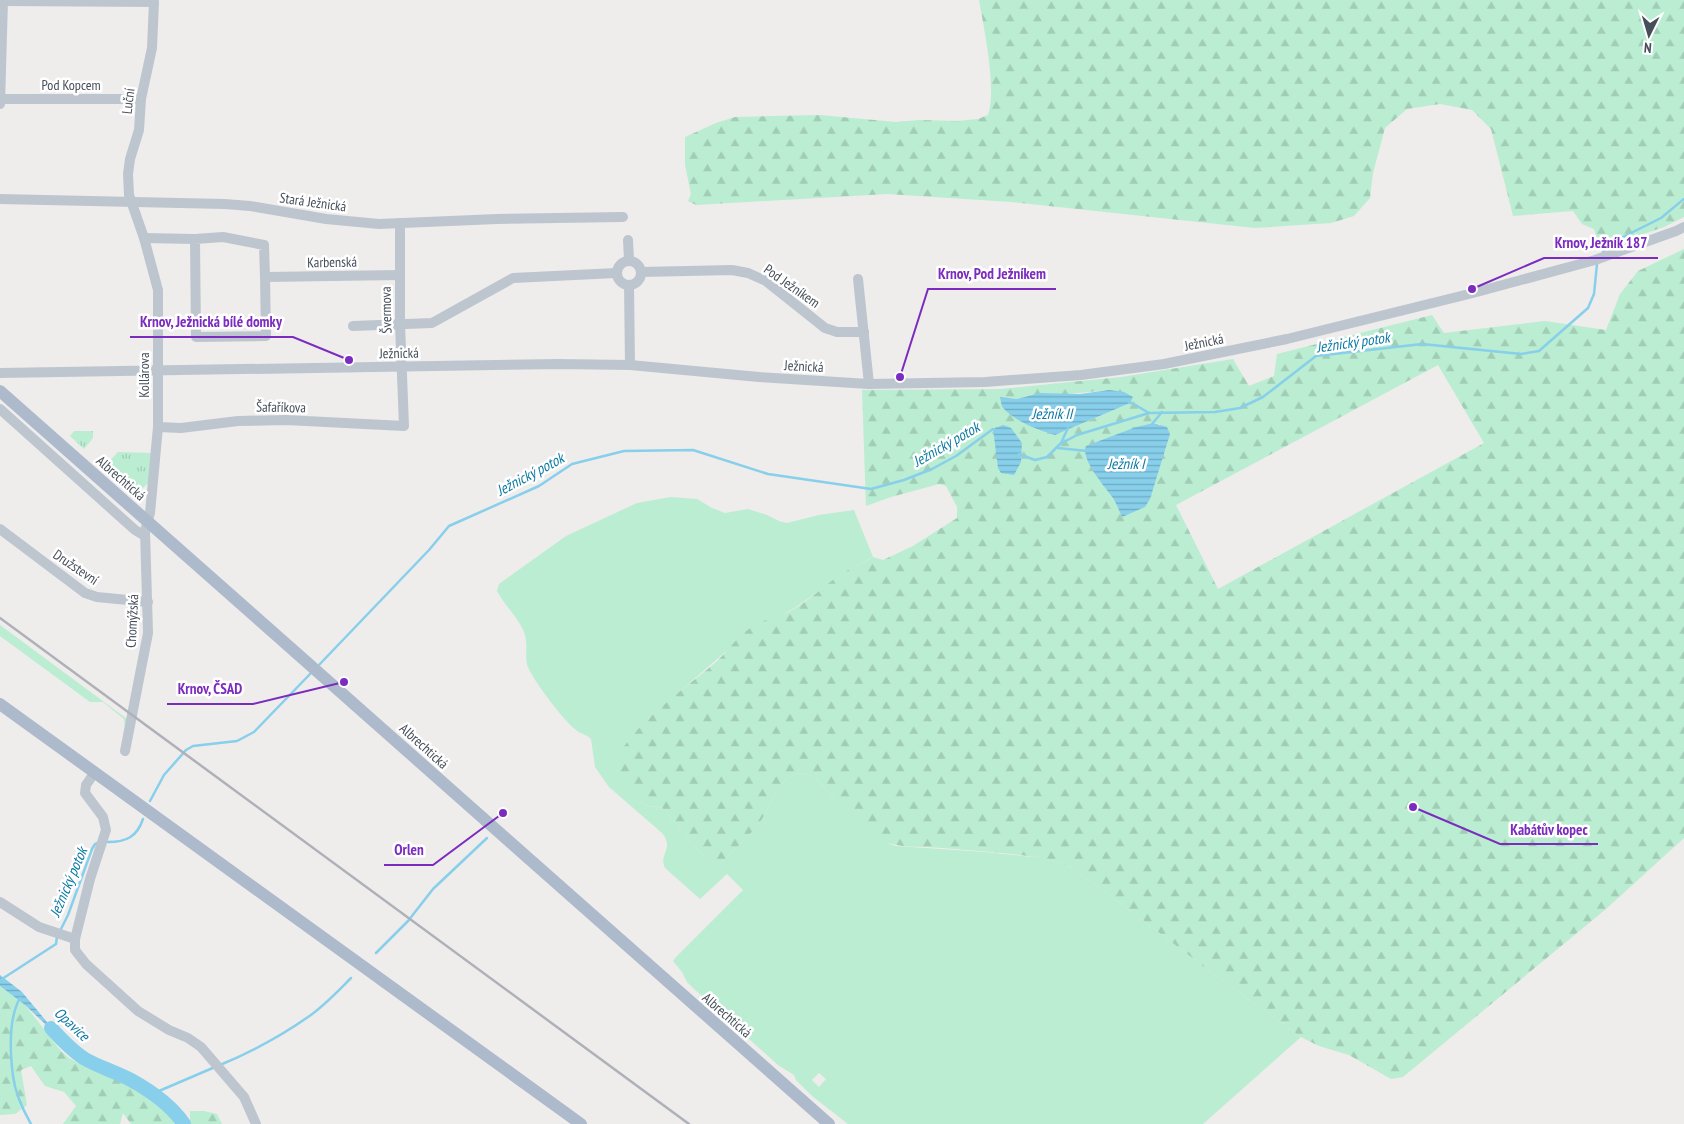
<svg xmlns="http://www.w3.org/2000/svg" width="1684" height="1124" font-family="'PT Sans Narrow',sans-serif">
<defs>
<pattern id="forest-firs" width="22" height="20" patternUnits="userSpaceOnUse" patternTransform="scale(1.25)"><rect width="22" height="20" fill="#baedd1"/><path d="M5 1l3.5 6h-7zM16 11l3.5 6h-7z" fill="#a1cdb6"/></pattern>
<pattern id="park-tufts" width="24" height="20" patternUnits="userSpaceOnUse" patternTransform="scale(1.25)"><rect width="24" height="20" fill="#baedd1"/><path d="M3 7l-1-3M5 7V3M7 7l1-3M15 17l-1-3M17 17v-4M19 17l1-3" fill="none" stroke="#a1cdb6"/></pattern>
<pattern id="water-rules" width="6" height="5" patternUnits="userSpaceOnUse" patternTransform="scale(1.25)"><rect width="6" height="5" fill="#87cfea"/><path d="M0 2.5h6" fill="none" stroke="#70aac1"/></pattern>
</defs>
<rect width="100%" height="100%" fill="#efecec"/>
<!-- grass -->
<g fill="#baedd1" fill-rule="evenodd">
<path d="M671,497L697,499L712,508L725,513L748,509L767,515L779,521L787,523L819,515L854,510L873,557L854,567L793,609L777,617L731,647L649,718L633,735L618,777C624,787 636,800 647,806C653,808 657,805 663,809L709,863L719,865C733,851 748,838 760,822C773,804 783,759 816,778C839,804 861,835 896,846L985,852L1042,858L1055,861L1066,865L1107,893L1212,973L1301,1037L1203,1124H848L812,1096L796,1080L794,1075L778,1065L748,1038L734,1022L695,990L687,982L682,972L673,961L676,957L743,890L727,874L700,899L665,868C658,854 675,849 662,833L609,787L595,767L591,739C586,734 580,734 575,729C564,721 533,680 528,667C523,655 531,642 521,626C514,613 503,603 497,591L499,584L566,536L637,503ZM819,1073L826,1079L819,1087L812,1080Z"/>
<path d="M0,625L127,719L125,729L124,719L103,702H90L0,636Z"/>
</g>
<!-- forest -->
<g fill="url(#forest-firs)" fill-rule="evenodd">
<path d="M979,0H1684V217L1664,227L1600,249L1594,229L1582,224L1573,211L1513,216L1491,129L1472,110L1440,104L1407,109L1385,128L1373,173L1370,198L1354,216L1331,223L1255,228L1011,202L887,194L696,205L688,201L691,194L685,165V137L716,123L735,117L820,115L896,122L919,120L957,121L978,119L988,115C997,90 984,28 979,0Z"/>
<path d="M1684,249V838L1606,909L1403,1077L1391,1079L1349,1055L1319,1046L1301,1037L1212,973L1107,893L1066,865L1055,861C1018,853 979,851 942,848C920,846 898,849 878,839C855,827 834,798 816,778C783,759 773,804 760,822C748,838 733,851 719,865L715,866L709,863L663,809C657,805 654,808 648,806C638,803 617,782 616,771C612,738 694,682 717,661C728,651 737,637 749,629C762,619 780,617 794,609C811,599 826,584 843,573C853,567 863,563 873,557L883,560L913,546L957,518V507L946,486L939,484L891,497L866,506L862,390L1000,389L1121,377L1233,359L1249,386L1274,376L1277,354L1432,315L1444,333L1545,321L1606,330L1620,294L1638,271ZM1438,365L1484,443L1218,589L1176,505ZM1109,390L1130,403L1055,435L1000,397L1017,399ZM1153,423L1160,424L1158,469L1150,499L1122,517L1115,500L1095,473L1136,427ZM1022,443L1021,462L1001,473Z"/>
<path d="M0,986L25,1005L61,1051L69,1058L87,1068L122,1082L136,1081L167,1100L190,1122V1111H204L217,1114L222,1124H131L123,1113L120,1124H63L76,1106L64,1092L45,1086L31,1066L21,1070L27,1105L15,1114L0,1115Z"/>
</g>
<!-- park -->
<g fill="url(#park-tufts)">
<path d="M74,431H93V438L84,449L70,436Z"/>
<path d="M118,452L152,453L150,482L135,494L104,467Z"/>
</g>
<!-- water -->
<g fill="url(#water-rules)">
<path d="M1109,390L1124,392L1133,397L1130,403L1055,435C1038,430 1017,422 1004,409C1001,406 1001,401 1000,397L1017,399L1040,393L1080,394Z"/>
<path d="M1153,423L1167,427L1170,434L1150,499L1145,507L1122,517C1119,511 1117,504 1113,498C1105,487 1080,459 1086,446L1136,427Z"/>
<path d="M1003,425L1011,428L1022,443L1021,462L1014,475L1001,473L998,468L993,429Z"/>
<path d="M0,975L22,992L62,1040L25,1005L0,986Z"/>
</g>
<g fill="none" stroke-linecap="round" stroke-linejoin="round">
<!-- stream -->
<g stroke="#87cfea" stroke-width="2.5">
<path d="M1602,254L1607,245L1661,218L1684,199"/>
<path d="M1129,403H1132L1149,413"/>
<path d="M1152,424L1162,412"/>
<path d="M1061,443L1068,428"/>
<path d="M1058,448L1087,451"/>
<path d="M1019,454L1035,460L1047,457L1060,444L1077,435L1149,413L1215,412L1240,408L1263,397L1316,356L1422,344L1521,354L1539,351L1588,308L1594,294L1597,264"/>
<path d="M318,666L429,550L449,526L539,486L572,464L624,451L693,450L768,474L871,489L904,480L932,469L956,456L993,429L995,430"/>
<path d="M150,801L164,775L186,750L193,746L237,741L254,732L312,672"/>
<path d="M108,842C126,842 137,837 143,819"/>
<path d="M60,931L68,915L92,849L95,844L99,842"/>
<path d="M376,953L408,921L433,889L487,838"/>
<path d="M2,979L56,944L57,937"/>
<path d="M20,998C8,1019 10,1052 13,1076C15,1092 23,1110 31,1124"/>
<path d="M220,1065C251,1052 281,1036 308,1017C324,1006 337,992 351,978"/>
<path d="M152,1094L215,1067"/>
</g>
<!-- river -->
<path stroke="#87cfea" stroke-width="14" d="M51,1028C61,1039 72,1051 85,1059C99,1067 116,1072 131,1080C151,1091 171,1105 184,1124"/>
<!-- minor -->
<g stroke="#bdc6cf" stroke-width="10">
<path d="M0,1L154,2L152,48L141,99L139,130L130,159L128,174L129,195L144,238L158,290V427L150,513L145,531L148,633L125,751"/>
<path d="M0,99H141"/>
<path d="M0,104L3,0"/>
<path d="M0,199L225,204L250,206L326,219L379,224L497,219L623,217"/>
<path d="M144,238L195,239"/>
<path d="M628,240L629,260"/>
<circle cx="629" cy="273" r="12"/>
<path d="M641,272L732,270L748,273L766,281L825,328L837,332H864"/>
<path d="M265,277L264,245L223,237L195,239L196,337L266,336L265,277L400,275"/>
<path d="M858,279L869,384"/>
<path d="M629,285L630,365"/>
<path d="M353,326L432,323L513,278L616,273"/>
<path d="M0,373L558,364L630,365L759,377L869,384L985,382L1081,375L1164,364L1287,339L1473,293L1595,260L1676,231L1684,227"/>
<path d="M0,409L135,530L145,536"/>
<path d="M158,427L181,428L238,421L286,420L404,426L400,324V223"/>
<path d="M0,529L85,593L97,597L148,602"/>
<path d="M95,772L86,785L85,793L103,817L106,830L90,879L75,939V950L86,964L138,1011L169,1030L188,1038L201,1047L244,1097L256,1124"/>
<path d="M0,902L39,927L75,939"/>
</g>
<!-- major -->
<g stroke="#acbacb" stroke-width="12">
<path d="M0,391L829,1124"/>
<path d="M0,704L581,1124"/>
</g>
<!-- rail -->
<path stroke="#aeb1b7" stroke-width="2.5" d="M0,618L689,1124"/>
</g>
<g text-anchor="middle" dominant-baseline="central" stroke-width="5" stroke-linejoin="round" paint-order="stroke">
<!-- street labels -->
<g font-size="14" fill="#454e59" stroke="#fff">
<text x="71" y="85">Pod Kopcem</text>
<text transform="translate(128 101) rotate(-83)">Luční</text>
<text transform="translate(313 202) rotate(8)">Stará Ježnická</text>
<text transform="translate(332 262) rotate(-1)">Karbenská</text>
<text transform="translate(792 286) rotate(35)">Pod Ježníkem</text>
<text transform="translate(386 310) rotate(-91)">Švermova</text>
<text transform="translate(1204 342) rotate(-11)">Ježnická</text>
<text transform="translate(399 353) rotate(-1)">Ježnická</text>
<text transform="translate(804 366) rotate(3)">Ježnická</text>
<text transform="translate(144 375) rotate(-90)">Kollárova</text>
<text transform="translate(281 407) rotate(1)">Šafaříkova</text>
<text transform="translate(121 478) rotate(41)">Albrechtická</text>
<text transform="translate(76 567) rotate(34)">Družstevní</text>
<text transform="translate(132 621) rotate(-87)">Chomýžská</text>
<text transform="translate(424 746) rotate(42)">Albrechtická</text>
<text transform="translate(727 1015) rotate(41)">Albrechtická</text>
</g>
<!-- water labels -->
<g font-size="15" font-style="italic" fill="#0d7aa3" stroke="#fff">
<text transform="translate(1353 342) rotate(-8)">Ježnický potok</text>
<text x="1052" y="413">Ježník II</text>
<text transform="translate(946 444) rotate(-30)">Ježnický potok</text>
<text x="1126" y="463">Ježník I</text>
<text transform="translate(530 474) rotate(-28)">Ježnický potok</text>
<text transform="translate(68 882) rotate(-67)">Ježnický potok</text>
<text transform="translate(72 1024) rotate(43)">Opavice</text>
</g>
</g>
<!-- callouts -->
<path fill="none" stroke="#7b2cbf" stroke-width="2" d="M1472 289L1544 258H1658M900 377L928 289H1056M349 360L293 337H130M344 682L253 704H167M1413 807L1500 844H1598M503 813L433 865H384"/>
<g fill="#7b2cbf" stroke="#fff" stroke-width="2">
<circle cx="1472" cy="289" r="5"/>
<circle cx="900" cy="377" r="5"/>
<circle cx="349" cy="360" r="5"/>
<circle cx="344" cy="682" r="5"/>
<circle cx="1413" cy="807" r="5"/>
<circle cx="503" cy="813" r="5"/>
</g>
<g font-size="15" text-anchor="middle" font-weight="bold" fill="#7b2cbf" stroke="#fff" stroke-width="5" stroke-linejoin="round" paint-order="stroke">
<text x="1601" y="248">Krnov, Ježník 187</text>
<text x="992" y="279">Krnov, Pod Ježníkem</text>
<text x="211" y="327">Krnov, Ježnická bílé domky</text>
<text x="210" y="694">Krnov, ČSAD</text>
<text x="1549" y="835">Kabátův kopec</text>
<text x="409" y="855">Orlen</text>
</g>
<!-- north arrow -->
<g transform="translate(1649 35) rotate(185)" stroke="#ffffff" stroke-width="4" paint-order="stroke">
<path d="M0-4L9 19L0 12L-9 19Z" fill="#454e59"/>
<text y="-8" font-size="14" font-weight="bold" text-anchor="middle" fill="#454e59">N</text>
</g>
</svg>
